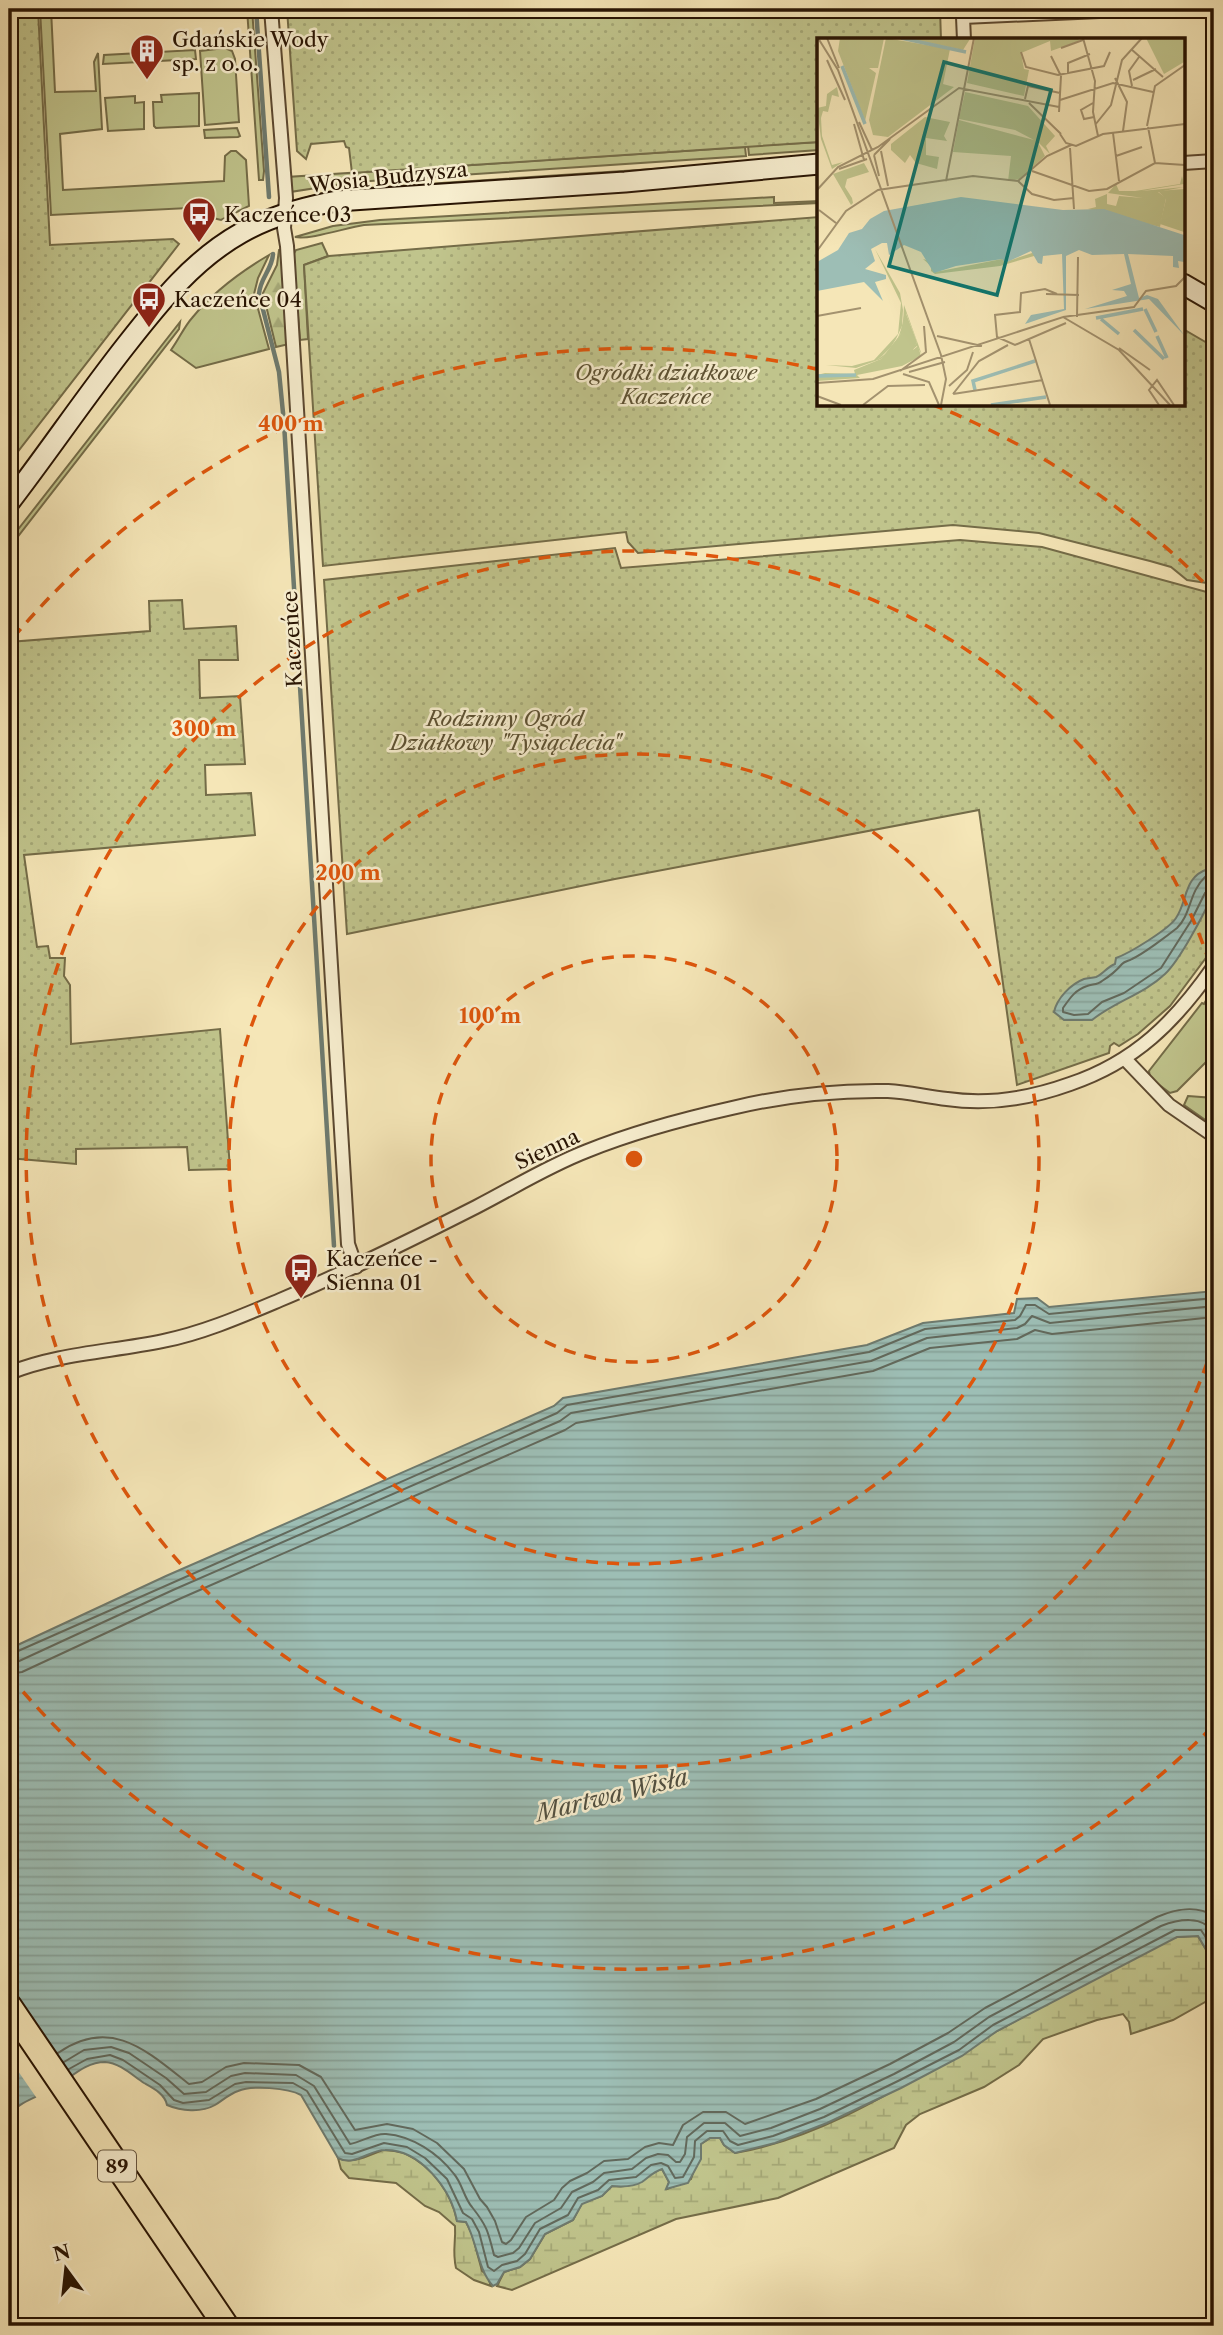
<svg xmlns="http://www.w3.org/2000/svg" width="1223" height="2335" font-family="'Libre Caslon Text',serif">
<defs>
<pattern id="forest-firs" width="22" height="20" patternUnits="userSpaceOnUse" patternTransform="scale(1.75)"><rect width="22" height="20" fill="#c0c48c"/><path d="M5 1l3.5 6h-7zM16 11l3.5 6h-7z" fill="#a5a877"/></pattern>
<pattern id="wetland-marsh" width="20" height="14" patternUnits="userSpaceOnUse" patternTransform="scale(1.75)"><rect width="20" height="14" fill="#c0c48c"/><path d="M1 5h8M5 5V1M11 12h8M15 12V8" fill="none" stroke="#a5a877"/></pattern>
<pattern id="garden-dots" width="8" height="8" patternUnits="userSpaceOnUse" patternTransform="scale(1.75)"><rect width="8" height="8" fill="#c0c48c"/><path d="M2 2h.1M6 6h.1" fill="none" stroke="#a5a877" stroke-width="1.8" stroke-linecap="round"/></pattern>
<pattern id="water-rules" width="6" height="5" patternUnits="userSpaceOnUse" patternTransform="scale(1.75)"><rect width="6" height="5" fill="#9dbeb5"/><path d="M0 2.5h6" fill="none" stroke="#87a29a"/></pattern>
</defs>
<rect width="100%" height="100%" fill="#f5e6b7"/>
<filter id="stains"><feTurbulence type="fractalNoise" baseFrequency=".00286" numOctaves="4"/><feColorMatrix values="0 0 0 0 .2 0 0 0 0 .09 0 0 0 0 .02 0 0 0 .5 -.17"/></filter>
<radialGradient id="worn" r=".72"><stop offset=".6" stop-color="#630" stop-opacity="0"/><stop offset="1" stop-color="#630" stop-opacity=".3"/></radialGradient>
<!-- grass -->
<g fill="#c0c48c" stroke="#746c48" stroke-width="2">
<path d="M40,9H51L55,92L96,91L94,62L98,53L102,129L60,134L63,190L224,181L225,156L231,151H236L246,160L249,206L221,220L213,218L189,220L188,208L51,215Z"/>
<path d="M247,9H252L264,171L263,180H259Z"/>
<path d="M225,48L232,51L235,59L239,122L205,125L200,51Z"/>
<path d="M195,50L196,59L103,64L104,55Z"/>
<path d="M199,93V126L156,128L154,126L153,102H162L161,95Z"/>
<path d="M135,96V103L144,102V129L108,131L105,98Z"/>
<path d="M237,128L240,136L238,137L205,138L204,130Z"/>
<path d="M819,142V150L749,155L748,146Z"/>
<path d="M745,147L746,156L355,182L290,192L287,177Z"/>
<path d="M819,158L301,199L327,192L366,188Z"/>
<path d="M774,197V203L819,201V203L364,225C345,228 310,240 295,237L333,226L380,220Z"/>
<path d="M322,243L328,256L304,265L308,339L300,340L293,255L296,250Z"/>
<path d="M269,255L258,278L254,294L269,349L196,368L171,350C179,339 184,327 192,318C214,291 240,272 269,255Z"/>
<path d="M180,322L179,329L9,548V541Z"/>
<path d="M1214,986V1057H1211L1177,1091L1170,1093L1150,1078L1149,1071L1202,1003L1204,1004Z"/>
<path d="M1188,1096L1214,1098V1126L1184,1105Z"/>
</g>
<!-- forest -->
<path fill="url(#forest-firs)" stroke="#746c48" stroke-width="2" d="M282,249L289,344L276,347L263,293L277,265L279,250Z"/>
<!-- wetland -->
<g fill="url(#wetland-marsh)" stroke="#746c48" stroke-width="2">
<path d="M1198,1936L1214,1963V1997L1173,2020L1131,2034L1129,2022L1123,2014L1097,2020L1043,2039L1019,2065L984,2087L920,2114L906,2125L894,2148L778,2198L676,2219L512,2290L497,2286L504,2272L520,2267L530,2259L545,2234L573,2220L582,2203L602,2196L612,2186C644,2189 640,2175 662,2169L669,2182L667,2189L691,2179C695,2163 701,2164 701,2144L710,2138H720L724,2145L735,2153C829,2137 917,2076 999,2030C1054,1999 1112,1971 1168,1940L1177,1937Z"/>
<path d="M383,2150C391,2151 399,2151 406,2154C432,2166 452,2194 457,2221L466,2222L472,2234L482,2271L487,2275L491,2286L474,2280L456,2268C452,2250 456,2244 455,2226L439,2212L425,2206L396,2183L349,2178L341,2169L338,2158C352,2165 369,2155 383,2150Z"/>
</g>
<!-- garden -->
<g fill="url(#garden-dots)" stroke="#746c48" stroke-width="2">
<path d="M9,9H38L50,245L173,239L179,244L9,463Z"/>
<path d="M287,9H940L941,40H819V142L352,173L349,148L346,147L344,141L311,144L306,159L297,151Z"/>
<path d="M819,217V404H1183V329L1214,347V584L1187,580L1171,567L1150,561L1039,533L953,525L638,553L628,542L626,532L323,566L304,265L329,256Z"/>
<path d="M960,540L1042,547L1214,594V947L1170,1006L1138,1034L1119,1046L1114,1043L1110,1046L1109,1053L1017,1085L979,810L615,879L347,934L324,580L615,548L621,568Z"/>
<path d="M182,600L184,629L236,626L238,660H199L200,698L240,696L245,764L205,765L206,795L251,793L255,835L24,855L37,947L48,946L50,958H65L64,976L70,985L71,1044L220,1029L230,1169L189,1170L187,1147L76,1149V1164L9,1158V642L150,631L149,601Z"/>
</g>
<!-- water -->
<g fill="url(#water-rules)" stroke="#6e7a6e" stroke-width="2">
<path d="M1208,869L1214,873C1214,880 1216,888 1213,894C1204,914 1180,960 1165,974C1144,994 1114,1002 1092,1020H1064L1054,1012C1057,998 1071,984 1084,979C1088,978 1092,978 1096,977C1103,974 1107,967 1115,964L1116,958C1130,953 1169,929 1176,918C1188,901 1183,877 1208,869Z"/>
<path d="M1214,1291V1963L1198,1936L1177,1937L997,2031L962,2056L901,2088L827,2123L775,2143L735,2153L724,2145L720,2138H710L701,2144V2159L688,2183L666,2189L669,2182L662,2169C653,2172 649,2177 642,2182C633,2187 622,2187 612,2186L602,2196L582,2204L573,2220L545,2234L530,2259L520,2267L504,2272L497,2284L493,2286C478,2270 477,2242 466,2222L457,2221C451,2189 420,2149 385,2150C368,2150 355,2167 338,2158L301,2095C288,2088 252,2085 238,2091C229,2094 222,2101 215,2105C201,2113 181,2111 167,2105C165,2094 153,2088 144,2083C132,2075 120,2063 105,2062C84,2062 69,2080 52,2089C37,2097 20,2102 9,2114V1649L166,1576L554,1406L563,1398L867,1345L923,1323L1014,1313L1017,1299L1037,1298L1049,1307Z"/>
</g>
<!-- pier -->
<path fill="#f5e6b7" d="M9,1984L73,2079L38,2100L9,2058Z"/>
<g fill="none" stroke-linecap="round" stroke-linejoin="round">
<!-- shore -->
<g stroke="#62695c" stroke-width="2">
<path d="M1214,878L1205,877C1189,892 1191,915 1177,928C1167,936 1143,954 1132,959C1129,961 1125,961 1122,964C1117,970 1110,976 1102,981C1098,985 1092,984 1087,986C1075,990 1070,998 1063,1008V1012L1074,1015L1088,1014L1102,1002L1124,993L1161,968L1191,921L1205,893L1214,889"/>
<path d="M9,1655L557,1413L567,1405L869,1352L925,1329L1015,1320L1020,1316L1026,1305H1035L1049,1314L1214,1298"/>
<path d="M9,1664L17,1662L173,1590L560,1421L571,1413L871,1361L927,1338L1017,1328L1025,1324L1032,1316L1050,1323L1214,1306"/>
<path d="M9,1674L22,1672L177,1600L565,1430L576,1423L873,1371L930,1348L1017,1339L1035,1330L1052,1334L1214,1317"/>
<path d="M58,2053C111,2016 147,2051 189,2084L202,2082L226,2067L244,2063L299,2065L321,2077L355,2130L387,2124L413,2129L437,2143L464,2169L480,2199L487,2207L495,2221L502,2242L506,2244L511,2240L526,2217L554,2200L562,2188L570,2181L587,2173L604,2161L628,2159L645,2147L659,2143L673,2145L683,2125L703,2112H726L745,2124L816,2099L890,2064L948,2033L985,2008L1157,1917C1175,1909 1197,1905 1214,1916"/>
<path d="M64,2062L84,2050L111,2047L129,2053L166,2078L184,2094L206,2092L231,2076L245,2073L296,2075L314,2086L350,2144C362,2142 374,2133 386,2134C412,2136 438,2153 454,2174C462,2183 464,2198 472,2207C487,2226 488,2231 494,2255L498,2257L513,2253L519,2248L535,2223L561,2208L572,2192L593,2182L604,2173L632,2169L646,2158L658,2154L668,2155L676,2162H680L685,2154L687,2137L704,2123H725L740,2136L771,2128L820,2109L894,2074L954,2042L989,2017L1161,1926C1179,1919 1203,1915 1214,1933"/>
<path d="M69,2069L87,2059L110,2055L123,2060L160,2085L174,2100L183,2103L209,2100L235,2084L246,2082L293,2083L307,2091L345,2153L352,2154L384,2143L407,2147L425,2158L447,2179L463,2213L472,2219L479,2232L488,2267L494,2271L502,2265L517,2261L525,2254L540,2229L568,2215L578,2198L598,2190L609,2180L636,2177L651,2165L661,2163L668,2166L675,2178L683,2177L694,2157L695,2141L707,2131H723L730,2141L738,2145L773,2136L824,2117L898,2081L959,2050L993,2025L1175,1930H1201L1214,1950"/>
</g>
<!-- stream -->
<g stroke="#6e7a6e" stroke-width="4.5">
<path d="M256,9L269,197"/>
<path d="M273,254C272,270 260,278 259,294L279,372L284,423L334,1246"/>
</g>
<!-- street casing -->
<g stroke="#5b4830" stroke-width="16">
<g id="street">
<path d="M271,9L286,198L284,228L287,246L348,1244L356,1267"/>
<path d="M964,40L963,17L1145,9"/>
<path d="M1183,163L1214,161"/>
<path d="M1125,1059L1169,1105L1214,1136"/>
<path d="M9,1373C59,1353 110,1352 163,1341C203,1333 242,1316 280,1300C347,1272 411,1240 476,1207C513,1188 548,1166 587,1151C634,1132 683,1119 732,1108C782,1096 837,1090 888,1091C909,1092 927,1097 947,1099C988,1105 1031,1098 1070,1084C1135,1062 1175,1022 1214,966"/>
</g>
</g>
<!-- secondary casing -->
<g stroke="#281403" stroke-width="23">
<g id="secondary">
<path d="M1183,284L1214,302"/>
<path d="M9,503C49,451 86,396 127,344C160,302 193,260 241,233C271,216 304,207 337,201L625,182L819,164"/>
</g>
</g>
<!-- highway casing -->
<g stroke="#281403" stroke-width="28">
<path id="highway" d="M9,2006L226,2326"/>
</g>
<!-- street -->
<use href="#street" stroke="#f8efd0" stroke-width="12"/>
<!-- secondary -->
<use href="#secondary" stroke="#f8efd0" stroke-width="19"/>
<!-- highway -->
<use href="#highway" stroke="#f5e6b7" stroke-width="24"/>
</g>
<!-- distance rings -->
<g fill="none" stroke="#de560c" stroke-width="3.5" stroke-dasharray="12 9">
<circle cx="634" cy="1159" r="203"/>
<circle cx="634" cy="1159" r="405"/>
<path d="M1214 1342A608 608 0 1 1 1214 976"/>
<path d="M1212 1727A811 811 0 0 1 13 1680M13 638A811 811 0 0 1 816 369M931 404A811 811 0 0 1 1212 591"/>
</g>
<!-- icons -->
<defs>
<g id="building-pin" transform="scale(1.75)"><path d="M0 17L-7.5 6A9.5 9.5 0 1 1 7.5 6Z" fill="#8f2418" stroke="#f8efd0"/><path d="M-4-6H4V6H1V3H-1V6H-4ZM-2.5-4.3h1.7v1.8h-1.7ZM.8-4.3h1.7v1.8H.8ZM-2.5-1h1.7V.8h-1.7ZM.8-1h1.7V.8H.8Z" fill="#fff"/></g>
<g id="bus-pin" transform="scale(1.75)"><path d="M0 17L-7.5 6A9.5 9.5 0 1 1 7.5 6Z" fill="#8f2418" stroke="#f8efd0"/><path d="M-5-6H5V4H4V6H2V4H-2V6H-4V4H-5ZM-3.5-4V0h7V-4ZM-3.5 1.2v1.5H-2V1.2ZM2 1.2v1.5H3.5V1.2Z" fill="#fff"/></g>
</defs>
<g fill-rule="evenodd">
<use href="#building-pin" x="147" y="51"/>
<use href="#bus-pin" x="199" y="214"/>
<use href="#bus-pin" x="149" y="299"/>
<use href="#bus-pin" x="301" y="1270"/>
</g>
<g text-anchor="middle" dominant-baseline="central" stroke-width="5" stroke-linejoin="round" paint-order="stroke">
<!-- shield labels -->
<rect fill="#f8efd0" stroke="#665640" stroke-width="2" x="98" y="2150.5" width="38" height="31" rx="5"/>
<g font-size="19" font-weight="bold" fill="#281403">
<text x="117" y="2166">89</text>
</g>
<!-- poi labels -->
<g font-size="21" fill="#281403" stroke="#f8efd0" text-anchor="start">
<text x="172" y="39">Gdańskie Wody<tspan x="172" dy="24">sp. z o.o.</tspan></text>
<text x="224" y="214">Kaczeńce 03</text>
<text x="174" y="299">Kaczeńce 04</text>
<text x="326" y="1258">Kaczeńce -<tspan x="326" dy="24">Sienna 01</tspan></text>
</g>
<!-- street labels -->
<g font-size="21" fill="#281403" stroke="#f8efd0">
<text transform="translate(388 177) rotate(-6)">Wosia Budzysza</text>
<text transform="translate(292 639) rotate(-93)">Kaczeńce</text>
<text transform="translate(547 1149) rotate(-25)">Sienna</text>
</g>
<!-- park labels -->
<g font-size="21" font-style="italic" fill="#5d5233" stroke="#f8efd0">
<text x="666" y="372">Ogródki działkowe<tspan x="666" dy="24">Kaczeńce</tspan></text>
<text x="505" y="718">Rodzinny Ogród<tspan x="505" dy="24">Działkowy "Tysiąclecia"</tspan></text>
</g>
<!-- water labels -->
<g font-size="23" font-style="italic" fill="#515041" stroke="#f8efd0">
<text transform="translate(612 1795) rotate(-14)">Martwa Wisła</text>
</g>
</g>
<!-- overview -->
<g transform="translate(817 38)">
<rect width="368" height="368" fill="#f5e6b7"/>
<path d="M23,0H67L61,30H52L59,35L48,83L21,13ZM89,0H151L153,1L146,12ZM20,49L22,59L15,57L11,74L6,73L4,80L5,98L15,127L26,124L15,131L4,101L0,70L9,68L10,56ZM47,125L52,134L30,141L28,149L35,160L36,165L34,167L16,136ZM365,138L367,146L324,153L367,149L341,154L349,160L343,189L271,171L279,169L278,161L290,156V166L299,168L302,158L326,160L291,155L299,146L302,153H318L363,146ZM58,211L83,255L86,272L85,288L79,301L74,309L65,318L58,323L70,315L81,300L86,286L87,267L105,317L100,308L95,312L100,304L89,275L85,293L80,303L74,311L64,321L39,330L9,327L35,328L57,322L81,296L84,265Z" fill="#c0c48c"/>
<path d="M329,0H367V24L347,36Z" fill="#c0c48c"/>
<path d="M218,214L217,218L183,228L118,236L114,233V228L106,221L113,223L118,234L185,221L188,224ZM88,273L100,304L96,312L101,308L104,318L85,328L40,337L43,340L0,343V337L8,335L38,336L37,332L64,321L83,297Z" fill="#c0c48c"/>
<path d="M69,0L133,11L126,46L137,49L71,99L56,97L52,82ZM158,0H261L262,3L234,13L233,3L204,15L207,31L212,32L207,58L150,45ZM148,54L211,68L238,98L229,108L233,116L221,104L228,118L203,141L191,143L194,118L136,114L142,82L217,102L198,92L142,81ZM108,79L133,84L127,98L130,103L109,100V117L122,119L120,131L99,125L93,117L88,125L74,112V106ZM367,151H368L367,194L343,186L349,161L341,153Z" fill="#c0c48c"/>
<path d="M144,159L246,172L287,171L367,197V224L361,223L362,230L356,229V218L311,216L322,260L330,257L341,261L367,297L332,261L268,271L310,258L307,253L295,252L314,246L307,216L275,217L262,212L249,218V272L208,286L214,277L247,271L245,216L226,218L225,226L221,225L214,213L188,225L185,221L139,228L117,235L104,214L87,207L72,217L70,205H65L54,211L58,223L48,231L69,237V241L58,244L66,263L47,244L0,253V224L21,212L32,195L45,191L53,181L67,173Z" fill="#9dbeb5"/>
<path fill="none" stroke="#9dbeb5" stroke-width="3.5" d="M84,0L149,14M25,28L48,86M328,271L339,294M279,280L326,271M284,281L302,296M317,292L347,321M340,298L350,320M0,338L39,337M158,352L156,343L218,323M174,367L229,359"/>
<path fill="none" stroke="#a3926f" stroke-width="2" d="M1,0L21,32L124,317L129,341L124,367M10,0L22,30M266,0L278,43L276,74L281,98M244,10L266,2M314,11L346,39M204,14L209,29L241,37L287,28L293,14M234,18L244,38L242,74M10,22L28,62M251,35V25L273,16M298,40L310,64L306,93M316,42L339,31M315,48L312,33L322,19M208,61L211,48L243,55M243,62L296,45L336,54M212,65L244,96M276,65L264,72L267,81L277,79M42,84L55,112M37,86L47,122M278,87L294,67L305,22L325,0M330,88L338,48L368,27M331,89L338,125M296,95L302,143M243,96L249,105L259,108L286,96L368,86M253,110L257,171M64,113L71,148M57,117L73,101M57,117L62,138M299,118L325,109M22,131L50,121M215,133L272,153L290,151L338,125L368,127M129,143L157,0M201,143L215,156L237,162L257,160M0,152L21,129L61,109L142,50L242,69M2,172L19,185M0,213L29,173L61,152L156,138L201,143L230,118L254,107M229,256L262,257M240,256L228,251L204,255L203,274L178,277L180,299L198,307L249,285M0,278L44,270M246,279L317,269L329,253L359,248L368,239M260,279L261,219M120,298L165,308M212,301L233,367M302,310L333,332M83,333L109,314L107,288M92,334L128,324M86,336L112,344L122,367M0,345L56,341L246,279L302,312L353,367M132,348L150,332L156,314M136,356L226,342M136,356L162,323L191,307M0,358L24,367M46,367L71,348L108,347M342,367L332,352L340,342L357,367"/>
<path fill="#0f766e" fill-opacity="0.15" stroke="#0f766e" stroke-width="3.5" d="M127,24L234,52L180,257L72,228Z"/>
<rect width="368" height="368" fill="none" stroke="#281403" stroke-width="3.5"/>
</g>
<circle cx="634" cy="1159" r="10" fill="#de560c" stroke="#f8efd0" stroke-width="3.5"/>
<g font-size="21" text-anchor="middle" font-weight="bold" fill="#de560c" stroke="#f8efd0" stroke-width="5" stroke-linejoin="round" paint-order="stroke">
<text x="291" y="431">400 m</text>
<text x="204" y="736">300 m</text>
<text x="348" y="880">200 m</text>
<text x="490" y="1023">100 m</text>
</g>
<!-- margin -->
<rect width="1223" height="2335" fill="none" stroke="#f5e6b7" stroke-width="35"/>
<rect x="10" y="10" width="1202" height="2314" fill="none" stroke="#281403" stroke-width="3.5"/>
<rect x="18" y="18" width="1188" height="2300" fill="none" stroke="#281403" stroke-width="2"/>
<!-- north arrow -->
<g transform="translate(66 2269) rotate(345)" stroke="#f8efd0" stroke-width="5" paint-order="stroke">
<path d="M0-5L12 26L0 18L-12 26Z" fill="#281403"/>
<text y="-10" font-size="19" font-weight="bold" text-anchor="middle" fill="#281403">N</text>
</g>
<rect width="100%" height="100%" filter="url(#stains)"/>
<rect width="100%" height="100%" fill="url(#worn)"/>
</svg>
